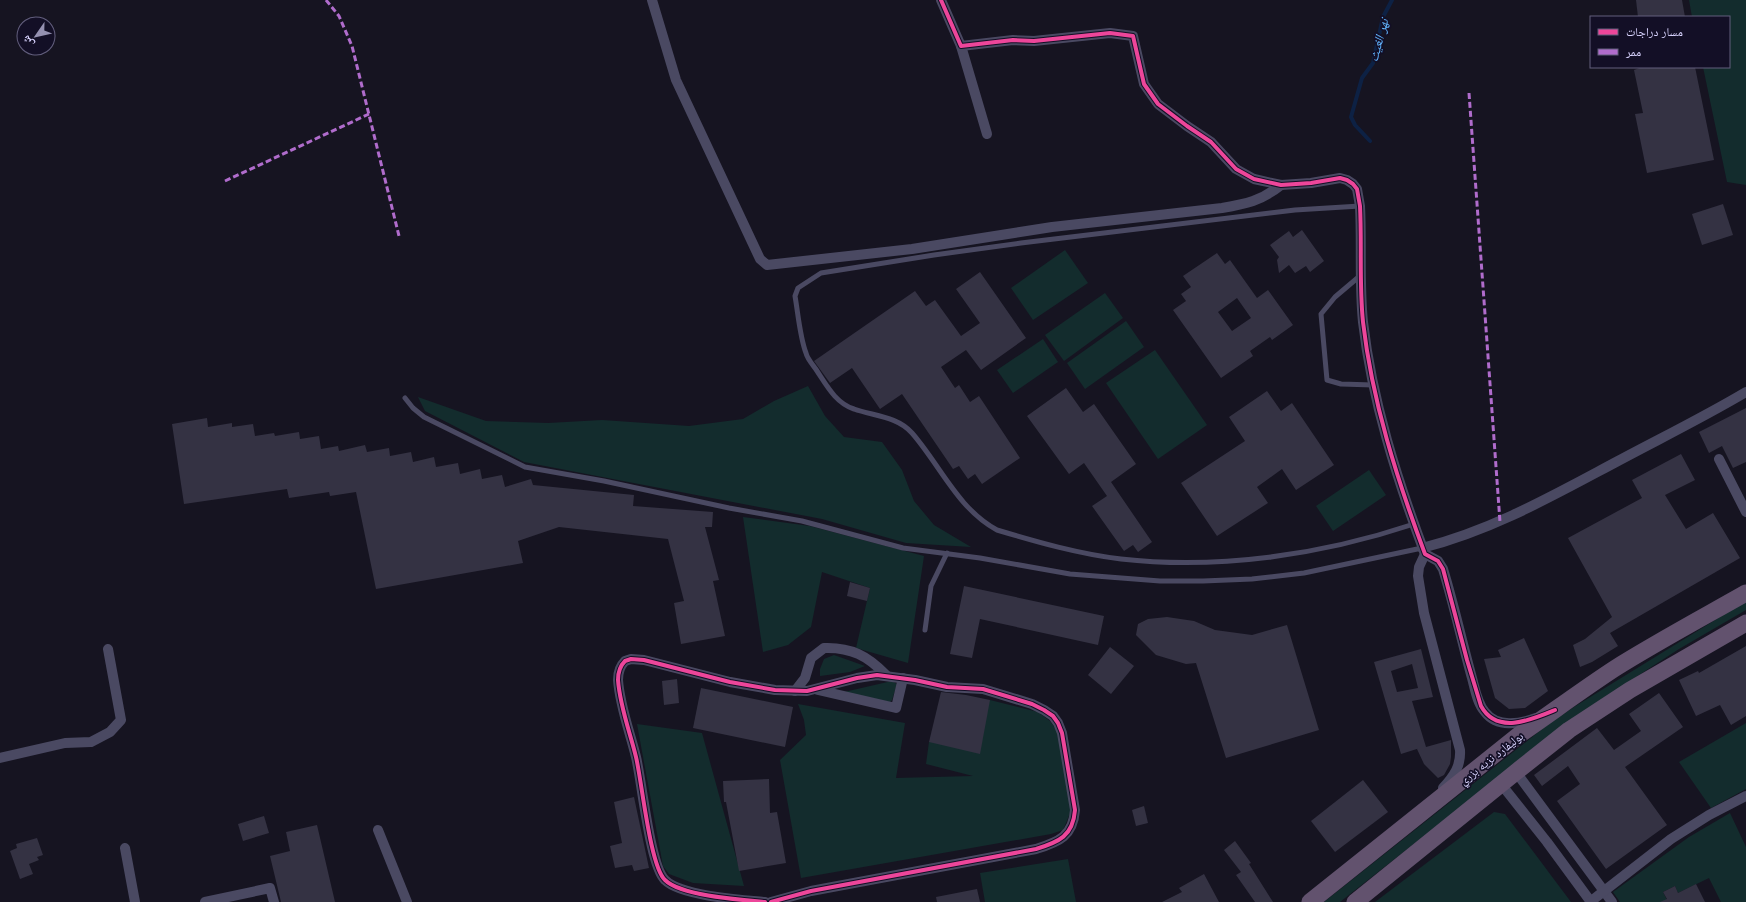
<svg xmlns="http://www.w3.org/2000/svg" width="1746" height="902" font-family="Inter,'Noto Naskh Arabic',sans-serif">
<rect width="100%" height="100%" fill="#161421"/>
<!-- green -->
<g fill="#132c2d">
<path d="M1689,0H1746V185L1727,182L1703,67H1729V17H1692Z"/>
<path d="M1065,250L1088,283L1033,320L1011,288Z"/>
<path d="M1105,293L1123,318L1064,361L1045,335Z"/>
<path d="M1126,321L1144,347L1085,389L1067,363Z"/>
<path d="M1043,339L1058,362L1013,393L997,370Z"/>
<path d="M1155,350L1207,425L1158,459L1106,383Z"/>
<path d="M808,386L825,416L844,437L882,442L902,470L914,501L934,525L971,547L906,543L822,519L524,462L425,411L418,397L486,421L548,423L602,420L689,426L743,419L774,401Z"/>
<path d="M1369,470L1386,495L1333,531L1316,506Z"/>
<path d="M743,517L810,526L924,556L908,663L856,648L870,588L822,572L811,627L788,645L763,652Z"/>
<path d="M1746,601V610L1679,649L1579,714L1340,902H1324L1546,726L1574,707Z"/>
<path d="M834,655L865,666L850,672L820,676V669L824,659Z"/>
<path d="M892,681L897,684L892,700L890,702L844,692Z"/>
<path d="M990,700L1038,712L1050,721L1058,732L1071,811L1063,830L1051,834L801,878L780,760L806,735L804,720L798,704L905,723L896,778L973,776L926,764L929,742Z"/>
<path d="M1746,723V789L1711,808L1679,762Z"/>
<path d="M637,724L702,733L744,886L693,883L669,874L663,866Z"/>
<path d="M1494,812L1505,814L1571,902H1375Z"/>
<path d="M1730,813L1746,847V902H1721L1709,878L1678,893L1675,886L1663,892L1668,902H1620L1613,892L1689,837Z"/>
<path d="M1068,859L1076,902H985L980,873Z"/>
</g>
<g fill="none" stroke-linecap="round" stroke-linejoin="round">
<!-- stream -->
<path stroke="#0d2144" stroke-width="4" d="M1370,141L1355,125L1351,117L1362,78L1373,63L1383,17L1392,0"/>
</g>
<!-- building -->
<g fill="#343243" fill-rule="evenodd">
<path d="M1636,0H1682L1685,17H1638Z"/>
<path d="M1642,67H1695L1714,160L1647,173L1635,114L1643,113L1634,70Z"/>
<path d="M1723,204L1733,235L1702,245L1692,214Z"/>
<path d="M1302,230L1324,261L1310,272L1306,266L1295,273L1289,265L1279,273L1277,260L1279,257L1270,245L1289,231L1293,237Z"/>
<path d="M1217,253L1225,264L1230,260L1257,298L1268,290L1293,325L1272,340L1270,337L1250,351L1253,356L1221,378L1173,310L1186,301L1181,294L1191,287L1183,276ZM1237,298L1251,318L1232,331L1218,312Z"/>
<path d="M980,272L1026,338L981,370L966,350L941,367L955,388L959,385L970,402L979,396L1020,458L982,484L975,474L968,479L959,466L953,469L902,394L880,409L852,368L830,383L814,361L915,291L926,306L935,300L961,336L980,323L956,289Z"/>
<path d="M1066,388L1083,412L1094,404L1136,464L1111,482L1152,542L1138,552L1133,545L1124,551L1092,506L1107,496L1084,463L1069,474L1027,416Z"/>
<path d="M1267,391L1281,411L1292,403L1334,465L1296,490L1282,469L1257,487L1268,503L1217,536L1181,483L1245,441L1229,417Z"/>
<path d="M1746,408V462L1733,468L1722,446L1709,453L1699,432Z"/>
<path d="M207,418L208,427L232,423V427L253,424L255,436L274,433L275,436L299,432L300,439L319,436L321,449L338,446L339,451L365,445L367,452L389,448L390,456L411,452L413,462L434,457L436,467L458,463L460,474L480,469L482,479L502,475L505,487L531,479L533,485L634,495L633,506L713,512L712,527H705L719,580L713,581L725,636L681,644L674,603L684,601L668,539L559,527L518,541L523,563L376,589L356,492L330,496L329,492L289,498L287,489L184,504L172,424Z"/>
<path d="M1681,454L1695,480L1665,495L1686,529L1713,513L1740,558L1610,633L1618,646L1592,662L1580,667L1573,645L1585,639L1612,617L1568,538L1642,498L1632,480Z"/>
<path d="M850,582L870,588L867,601L847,596Z"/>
<path d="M964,586L1104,616L1098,645L980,619L972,658L950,654Z"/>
<path d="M1167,617L1194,621L1215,630L1252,635L1287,625L1319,730L1226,758L1196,663L1186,664L1156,655L1136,635L1138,624L1148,619Z"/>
<path d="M1524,638L1548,691L1525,708L1509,709L1495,698L1484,659L1501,657L1498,650Z"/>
<path d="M1746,646V716L1731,725L1720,705L1696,716L1679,680L1698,671L1699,673Z"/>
<path d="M1110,647L1134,666L1111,694L1088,675Z"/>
<path d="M1421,649L1433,697L1412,701L1426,747L1451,740V757L1450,764L1444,775L1438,778L1424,764L1417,749L1420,748L1401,754L1374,662ZM1412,664L1418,688L1397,692L1391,671Z"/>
<path d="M677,679L679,703L664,705L662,681Z"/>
<path d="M701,688L793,707L785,747L693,728Z"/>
<path d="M941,692L966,695L990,700L980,754L929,742Z"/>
<path d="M1659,693L1683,727L1625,767L1667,825L1606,869L1557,801L1580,784L1568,766L1542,786L1534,775L1597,728L1614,750L1641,731L1629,714Z"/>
<path d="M769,779L770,813L777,812L786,863L739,871L726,802H724L723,781Z"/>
<path d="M1363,780L1388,812L1335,852L1311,821Z"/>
<path d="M634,797L649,868L634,871L632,865L615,868L610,846L622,843L614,802Z"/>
<path d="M1144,806L1148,823L1136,826L1132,810Z"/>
<path d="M264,816L269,833L243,841L238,824Z"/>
<path d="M317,825L335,902H281L270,856L290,851L286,832Z"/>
<path d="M37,838L43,855L37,857L39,860L29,864L33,874L20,879L10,851L17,848L16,844Z"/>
<path d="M1235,841L1251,863L1249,864L1273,902H1255L1236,875L1241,872L1224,850Z"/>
<path d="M1204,874L1219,902H1162L1182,892L1179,888Z"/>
<path d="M1696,884L1705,902H1660L1667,899L1663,892L1675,886L1678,893Z"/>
<path d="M977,889L980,902H937L936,897Z"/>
</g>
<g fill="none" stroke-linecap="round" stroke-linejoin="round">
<!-- service -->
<g stroke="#4a4962" stroke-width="5">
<path d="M1360,206L1295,210L1021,243L934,255L821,273L798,288L795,296C798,313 800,338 806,353C807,358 812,364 815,368C826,384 835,403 854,409C873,416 897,416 912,433C940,465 958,509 997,530C1037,542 1079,554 1121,559C1218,570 1321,555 1414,524"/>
<path d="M1361,275L1335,297L1321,314L1327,380L1341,384L1373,385"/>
<path d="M405,398L413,408L424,417L525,467L604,481L729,508L802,521L903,548L980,558L1070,574L1160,581H1203L1252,579L1304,573L1422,548"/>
<path d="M925,630L931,586L947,553"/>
</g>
<!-- minor -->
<g stroke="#4a4962" stroke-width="10">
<path d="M652,0L676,80L760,259L767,265L912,249L1052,227L1222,208C1246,204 1261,201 1281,185"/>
<path d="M941,0L961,46L1013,40L1034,41L1110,33L1133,36L1144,84L1158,104L1187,126L1211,142L1236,169L1254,179L1281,185L1311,183L1340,178L1347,180L1353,184L1357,189L1360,206C1362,244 1359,283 1363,322C1372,401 1397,479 1425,554L1438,561L1443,569C1454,605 1462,642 1472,678C1475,689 1477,703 1485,712C1497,728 1520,724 1536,718"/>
<path d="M961,46L987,134"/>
<path d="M1719,459L1746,512"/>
<path d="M1422,548C1493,530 1554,495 1618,461C1661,438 1704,417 1746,392"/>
<path d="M1425,554L1419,567L1418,576L1424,613L1460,750C1461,766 1454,776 1443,788"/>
<path d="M818,690L896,708L903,678"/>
<path d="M795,691L805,678L811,658L824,648C851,647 868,656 886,675"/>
<path d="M0,758L65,743L91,742L110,732L121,720L108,649"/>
<path d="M1516,772L1612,902"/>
<path d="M1501,784L1547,842L1591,902"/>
<path d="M378,830L407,902"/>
<path d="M125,848L135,902"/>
<path d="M205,902L270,888L274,902"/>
<path d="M765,902C742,900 681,896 665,880C650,866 642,782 636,757C630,732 620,707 618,680C618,673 620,666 625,661L631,659L644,660L730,682L775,690L807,691L857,678L877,675L915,680L947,687L983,689L1032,704L1044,710L1053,716L1058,723L1062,733L1075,810C1073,836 1059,842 1036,849L811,891L771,902"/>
<path d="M1590,902L1671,839L1709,815L1746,796"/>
</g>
<!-- trunk -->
<g stroke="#62526e" stroke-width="17">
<path d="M1310,902L1519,735C1551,713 1582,690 1614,669C1657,642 1702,618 1746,593"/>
<path d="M1355,902L1516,772L1569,730L1630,690L1746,623"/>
</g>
<!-- quiet -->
<g stroke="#b06ccc" stroke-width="3" stroke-dasharray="6 3" stroke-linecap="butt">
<path d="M326,0L339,16L352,46L399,236"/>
<path d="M1469,93L1500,522"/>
<path d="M225,181L369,114"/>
</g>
<!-- cycleway casing -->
<g stroke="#130f26" stroke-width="6">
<g id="cycleway">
<path d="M941,0L961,46L1013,40L1034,41L1110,33L1133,36L1144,84L1158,104L1187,126L1211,142L1236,169L1254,179L1281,185L1311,183L1340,178L1347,180L1353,184L1357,189L1360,206C1362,244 1359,283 1363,322C1372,401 1397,479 1425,554L1438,561L1443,569L1467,660L1481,706C1497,735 1531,720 1555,710"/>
<path d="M765,902C742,900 681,896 665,880C650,866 642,782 636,757C630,732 620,707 618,680C618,673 620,666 625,661L631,659L644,660L730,682L775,690L807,691L857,678L877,675L915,680L947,687L983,689L1032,704L1044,710L1053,716L1058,723L1062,733L1075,810C1073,836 1059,842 1036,849L811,891L771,902"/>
</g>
</g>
<!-- cycleway -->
<use href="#cycleway" stroke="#ed469a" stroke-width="4"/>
</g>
<g text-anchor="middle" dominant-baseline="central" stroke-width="3.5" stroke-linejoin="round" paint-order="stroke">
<!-- street labels -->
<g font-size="12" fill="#d9d4ff" stroke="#130f26">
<text transform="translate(1491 758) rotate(-38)">بوليفارد نزيه بزري</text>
</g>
<!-- water labels -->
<g font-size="13" font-style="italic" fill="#62b6ff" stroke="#130f26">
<text transform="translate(1378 40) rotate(-75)">نهر الغيث</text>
</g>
</g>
<!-- legend -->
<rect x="1590" y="16" width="140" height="52" fill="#130f26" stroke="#625e7d"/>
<rect x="1598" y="29" width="20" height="6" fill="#ed469a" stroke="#625e7d"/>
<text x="1626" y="36" font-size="12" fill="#d9d4ff">مسار دراجات</text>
<rect x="1598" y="49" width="20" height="6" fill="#b06ccc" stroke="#625e7d"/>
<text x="1626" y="56" font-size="12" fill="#d9d4ff">ممر</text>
<!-- north arrow -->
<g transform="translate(36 36) rotate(236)"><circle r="19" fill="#130f26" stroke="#625e7d"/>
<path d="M0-3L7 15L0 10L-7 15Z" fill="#9591b1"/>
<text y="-6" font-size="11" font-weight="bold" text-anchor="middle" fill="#d9d4ff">ش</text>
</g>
</svg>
